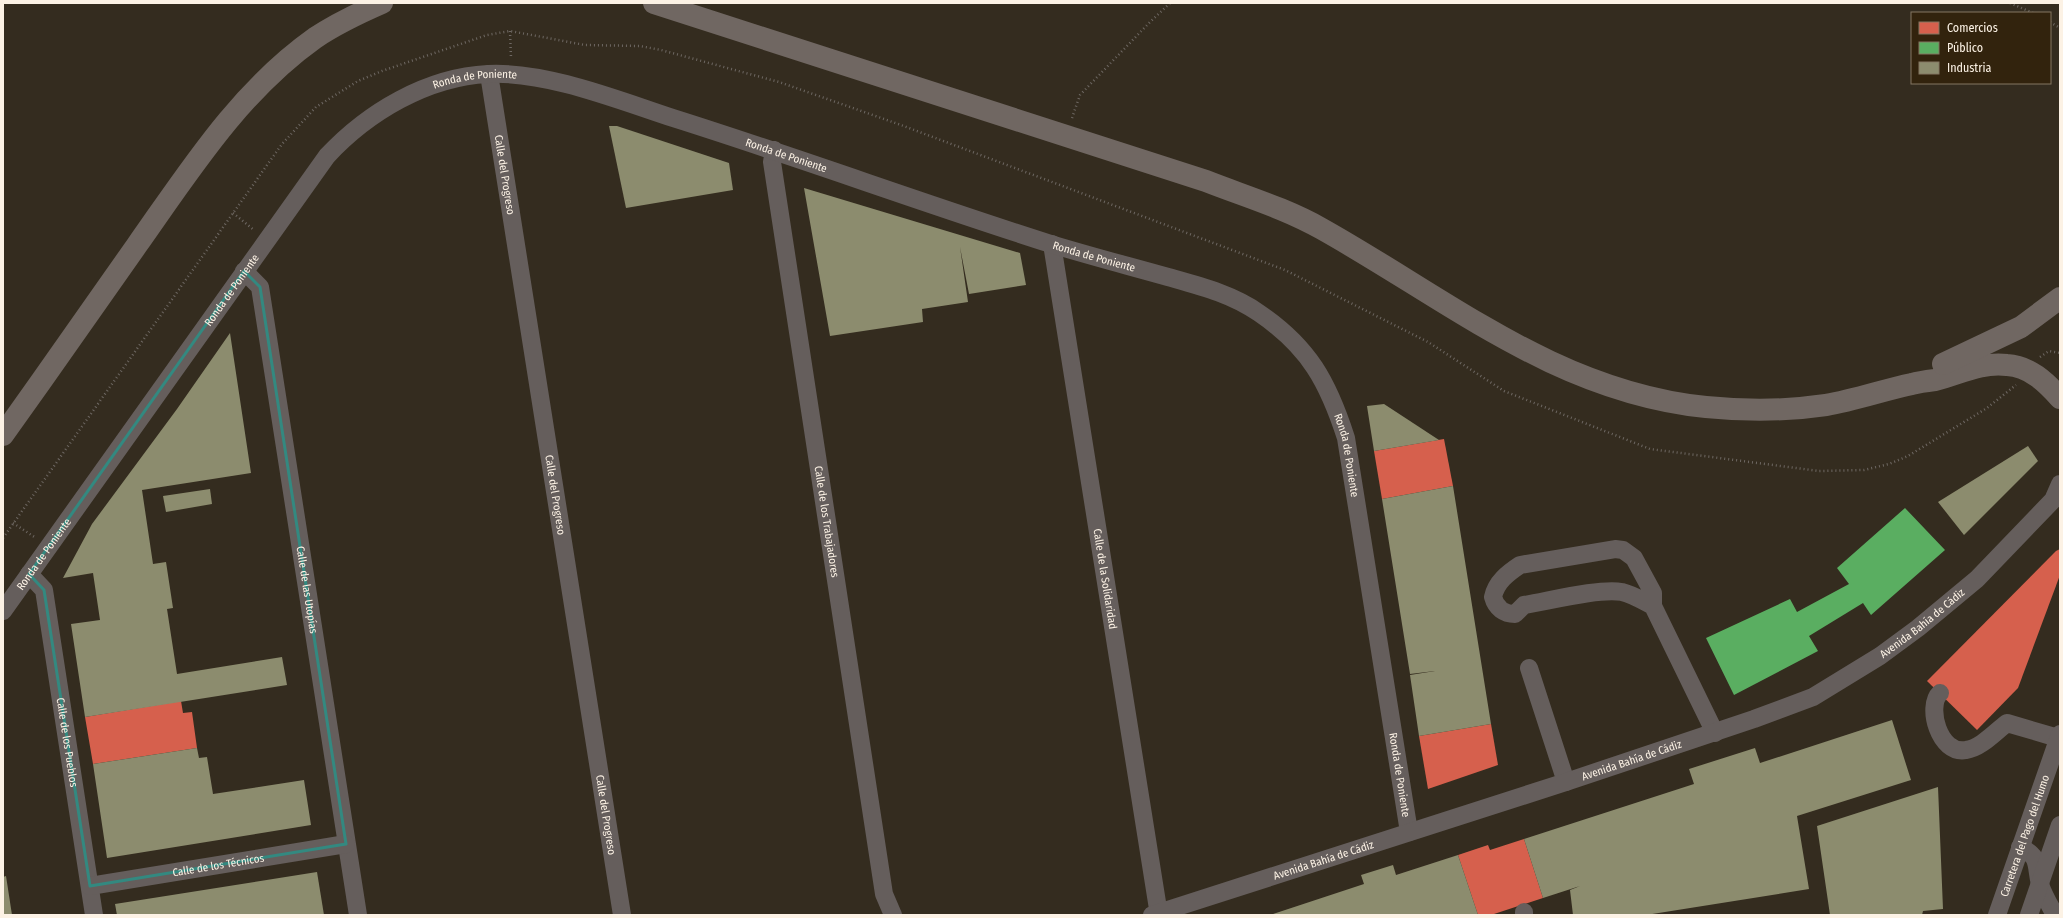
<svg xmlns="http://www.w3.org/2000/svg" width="2063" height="918" font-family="'Fira Sans Condensed',sans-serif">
<rect width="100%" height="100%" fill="#342c1f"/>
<!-- shops -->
<g fill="#d6604d">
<path d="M1444,439L1453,486L1382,499L1374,451Z"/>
<path d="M2060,549V575L2018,688L1977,730L1927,681L2056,551Z"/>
<path d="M181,701L183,713L192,712L197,748L93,764L85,717Z"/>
<path d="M1491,724L1498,765L1428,789L1419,736Z"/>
<path d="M1524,839L1543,898L1491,915H1478L1458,855L1488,845L1490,850Z"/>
</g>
<!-- public -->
<path fill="#5aae61" d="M1905,508L1945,550L1871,615L1863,603L1809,636L1818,651L1734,695L1706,638L1790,599L1797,612L1849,584L1837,568Z"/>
<!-- industry -->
<g fill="#8c8c6e">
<path d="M609,126H617L729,163L733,190L626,208Z"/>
<path d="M804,188L1020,253L1026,285L969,294L960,247L968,302L922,309L923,322L830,336Z"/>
<path d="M230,333L251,473L142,490L153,564L166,562L173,608L167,609L177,674L282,657L287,685L85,717L71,624L100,620L93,573L63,578L92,524L177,409Z"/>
<path d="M1384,404L1439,440L1374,451L1367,406Z"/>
<path d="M2028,446L2038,461L1964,535L1938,502Z"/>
<path d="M1453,486L1491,724L1419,736L1410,675L1435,671L1410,674L1382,499Z"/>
<path d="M210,489L212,504L166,512L163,496Z"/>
<path d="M1892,720L1911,780L1797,816L1809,889L1646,915H1573L1570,890L1580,886L1543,898L1524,839L1694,784L1689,769L1755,748L1760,763Z"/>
<path d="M197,748L199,758L207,757L213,794L304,780L311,825L107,858L93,764Z"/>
<path d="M1938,787L1943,909L1923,911L1922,915H1830L1817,826Z"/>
<path d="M1458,855L1478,915H1270L1364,884L1361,875L1393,865L1396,875Z"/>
<path d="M317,872L324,915H117L115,904Z"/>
<path d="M6,876L12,915H3V877Z"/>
</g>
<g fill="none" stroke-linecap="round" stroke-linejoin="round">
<!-- path -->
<g stroke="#6e6863" stroke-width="2.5" stroke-dasharray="1 3" stroke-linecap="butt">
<path d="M2010,3L2033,13"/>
<path d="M2050,22L2060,28"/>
<path d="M510,31L511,58"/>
<path d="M1072,118L1080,95L1150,22L1170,3"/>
<path d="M233,213L254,230"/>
<path d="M2040,357L2049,351L2060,353"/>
<path d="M13,523L36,538"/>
<path d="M3,538L282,144L316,107L358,81L382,71L487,35L510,31L585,45L640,46L661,50L779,82L901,125L1285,270L1428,342L1504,391L1650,449L1819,471L1864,470L1889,464L1908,456L1987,408L2016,385"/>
</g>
<!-- minor -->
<g stroke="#655e5c" stroke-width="18">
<path id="s1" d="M489,74L622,915"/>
<path id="s2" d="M774,150L772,162L884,894L893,915"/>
<path id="s3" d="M1052,244L1159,915"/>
<path id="s4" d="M244,271L260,287L358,915"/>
<path id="s5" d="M29,574L44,590L94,915"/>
<path d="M1653,606C1643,601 1634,595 1622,592C1599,588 1549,601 1524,605L1515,614C1504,614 1496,608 1493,597C1496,582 1508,573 1520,565L1615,549L1623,550L1634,558L1653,593V606L1715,733"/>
<path id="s6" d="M3,611L327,156C368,112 427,77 488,74C546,71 618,100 673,118C800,158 925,204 1051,244C1090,256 1129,266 1168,277C1200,286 1232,294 1259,313C1309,347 1328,382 1346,438L1409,832"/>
<path d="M1529,668L1566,782"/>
<path d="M1940,693C1926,706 1939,755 1966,750C1981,748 1995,732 2007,723L2058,738"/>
<path d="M2020,847C2041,857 2035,865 2040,884C2043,894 2049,904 2054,913L2059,915"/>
<path id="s7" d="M90,886L346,844"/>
<path d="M1524,912V915"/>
<path id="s8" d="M1152,915L1566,782L1754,719L1813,697L1880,656L1918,628L1977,579L2053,500L2060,484"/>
<path id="s9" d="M1997,915L2060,734"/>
<path d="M2029,915L2060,825"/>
</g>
<!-- major -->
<g stroke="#706762" stroke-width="22">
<path d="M654,3L1206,181C1244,196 1285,208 1322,229C1447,299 1557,392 1706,407C1746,411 1786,411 1826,405C1856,400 1883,390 1912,384C1919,382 1927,381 1935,380C1960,374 1979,362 2007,365C2029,366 2046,382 2060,398"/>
<path d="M1943,364L2021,327L2060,298"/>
<path d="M3,435C48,372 92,309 137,245C190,170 239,92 315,38C336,24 359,13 382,3"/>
</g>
</g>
<!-- marked area -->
<path fill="none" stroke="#338980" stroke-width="3" stroke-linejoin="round" d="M244,271L260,287L346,844L90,886L44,590L29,574Z"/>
<g text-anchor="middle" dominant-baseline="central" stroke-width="4" stroke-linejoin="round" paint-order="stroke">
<!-- street labels -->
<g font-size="11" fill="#fcf2e5" stroke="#32230d">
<text stroke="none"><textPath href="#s6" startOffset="730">Ronda de Poniente</textPath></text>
<text stroke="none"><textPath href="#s6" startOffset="1054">Ronda de Poniente</textPath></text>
<text stroke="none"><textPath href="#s1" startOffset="102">Calle del Progreso</textPath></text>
<text stroke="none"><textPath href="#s6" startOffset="1378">Ronda de Poniente</textPath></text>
<text stroke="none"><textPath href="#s6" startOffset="394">Ronda de Poniente</textPath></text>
<text stroke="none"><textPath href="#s6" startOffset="1726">Ronda de Poniente</textPath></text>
<text stroke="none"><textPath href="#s1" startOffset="426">Calle del Progreso</textPath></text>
<text stroke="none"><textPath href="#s2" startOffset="376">Calle de los Trabajadores</textPath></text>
<text stroke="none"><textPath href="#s6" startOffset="70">Ronda de Poniente</textPath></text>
<text stroke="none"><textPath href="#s3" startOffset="339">Calle de la Solidaridad</textPath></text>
<text stroke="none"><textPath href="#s4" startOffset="329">Calle de las Utopías</textPath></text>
<text stroke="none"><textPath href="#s8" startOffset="828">Avenida Bahía de Cádiz</textPath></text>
<text stroke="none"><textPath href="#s5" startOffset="176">Calle de los Pueblos</textPath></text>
<text stroke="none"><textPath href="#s8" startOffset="504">Avenida Bahía de Cádiz</textPath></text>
<text stroke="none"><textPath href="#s6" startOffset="2050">Ronda de Poniente</textPath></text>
<text stroke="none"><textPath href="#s1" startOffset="750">Calle del Progreso</textPath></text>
<text stroke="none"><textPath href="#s9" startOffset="84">Carretera del Pago del Humo</textPath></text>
<text stroke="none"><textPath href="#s8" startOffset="180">Avenida Bahía de Cádiz</textPath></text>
<text stroke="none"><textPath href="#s7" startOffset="130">Calle de los Técnicos</textPath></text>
</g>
</g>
<!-- border -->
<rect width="2063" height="918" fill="none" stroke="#fcf2e5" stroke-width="8"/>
<!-- legend -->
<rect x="1911" y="12" width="140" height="72" fill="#32230d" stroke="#837663"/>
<rect x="1919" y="22" width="20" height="12" fill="#d6604d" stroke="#837663"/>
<text x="1947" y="32" font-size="12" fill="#fcf2e5">Comercios</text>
<rect x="1919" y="42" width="20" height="12" fill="#5aae61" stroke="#837663"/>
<text x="1947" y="52" font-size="12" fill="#fcf2e5">Público</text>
<rect x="1919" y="62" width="20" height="12" fill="#8c8c6e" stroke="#837663"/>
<text x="1947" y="72" font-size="12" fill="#fcf2e5">Industria</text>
</svg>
